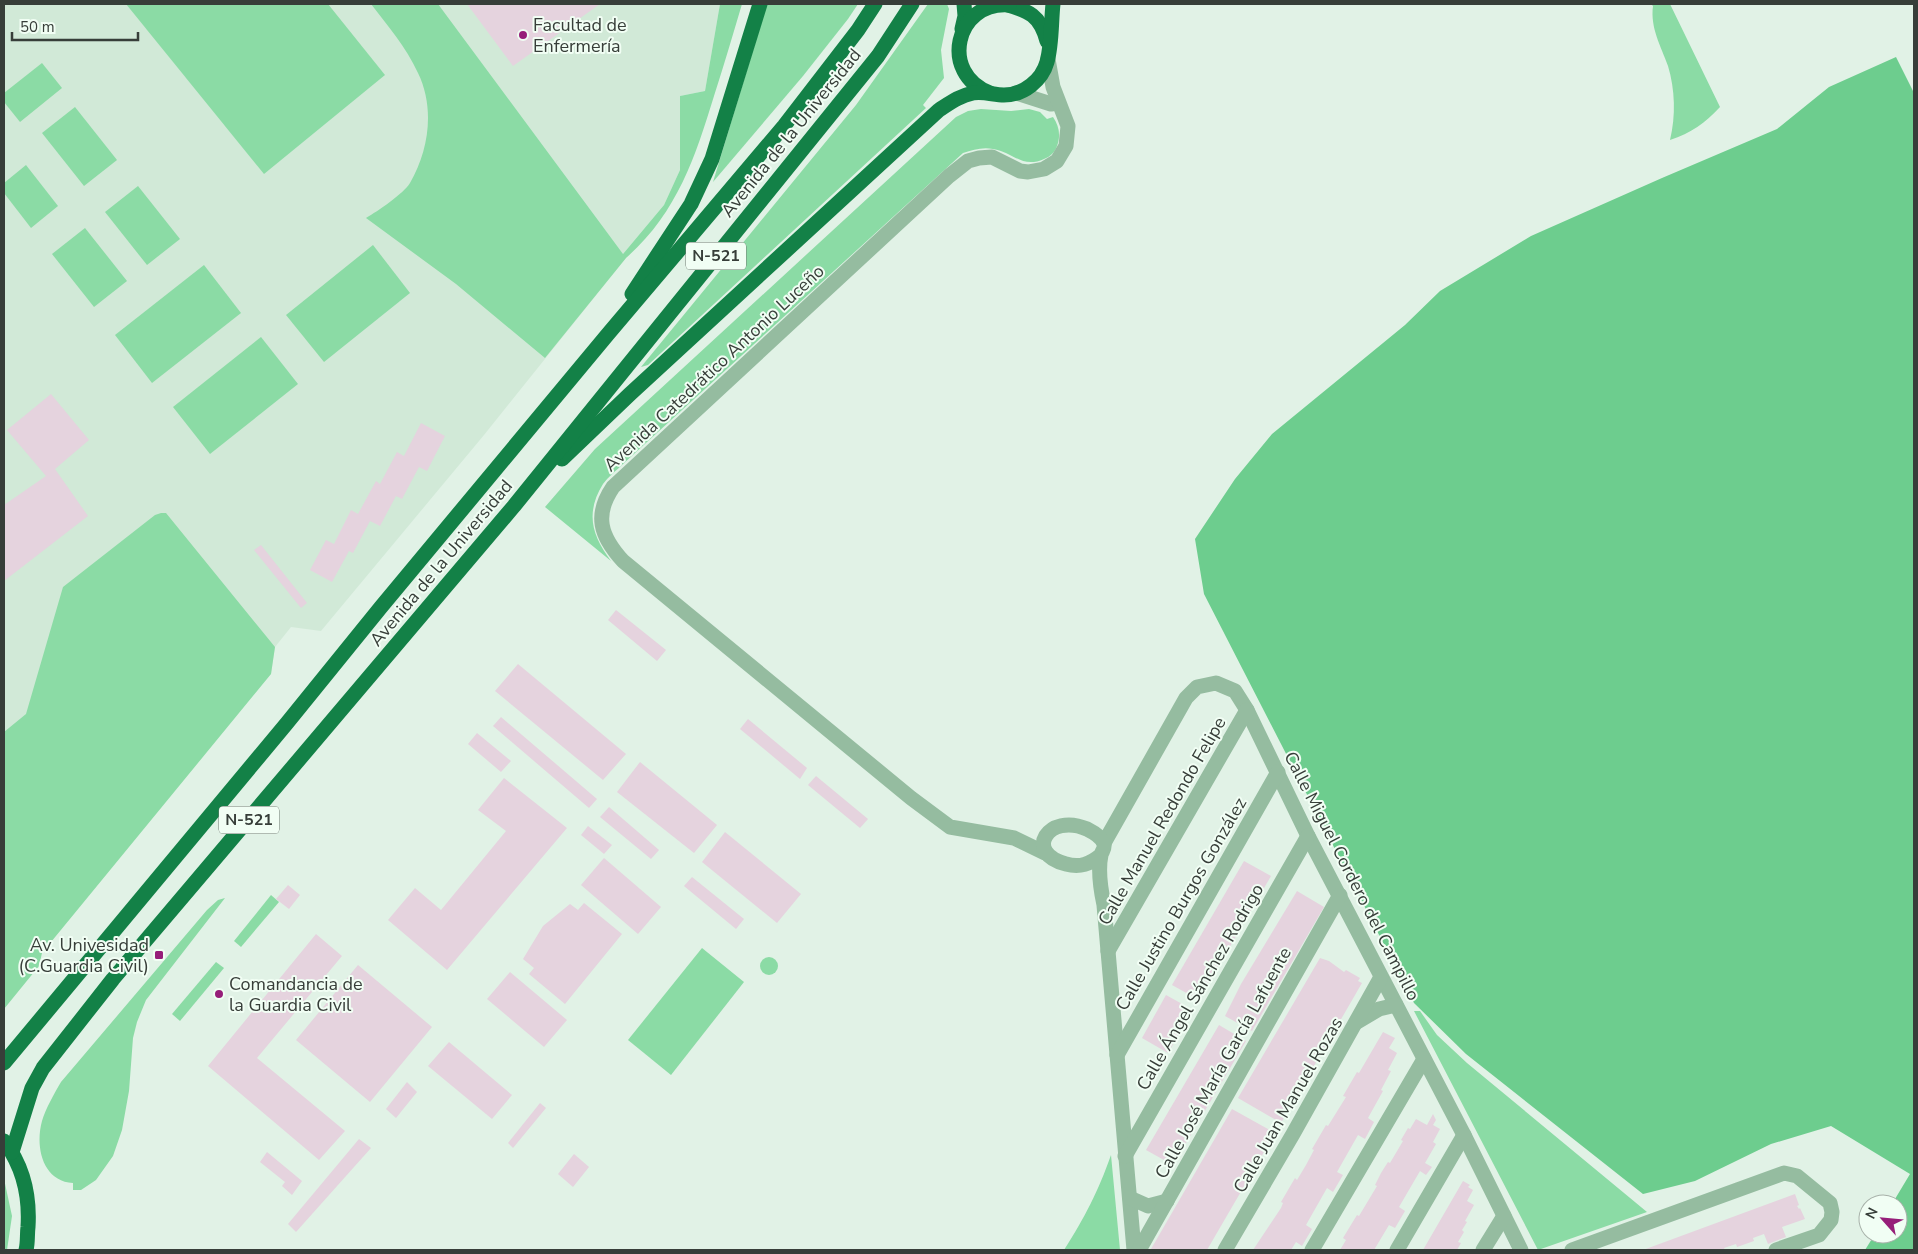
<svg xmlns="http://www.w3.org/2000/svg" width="1918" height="1254" font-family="'Nunito Sans',sans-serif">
<rect width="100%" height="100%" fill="#e1f2e6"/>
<!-- built -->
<path fill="#d1e9d7" d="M4,4H720L705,91L680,96V170L664,205L623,254L626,258L484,435L321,631L291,627L275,647L271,674L4,971Z"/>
<!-- green -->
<g fill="#8bdba5">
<path d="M126,4H328L385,75L264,174Z"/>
<path d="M371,4H438L623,254L664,205L680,170V96L705,91L720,4H742C733,34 724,65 714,96C695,158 677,213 626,258L545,358L456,284L366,218C378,211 403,194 410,183C429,150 435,108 418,73C406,47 388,26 371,4Z"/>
<path d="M767,4H858L848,19L803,76L713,182Z"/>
<path d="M928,4H947L949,9L941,50L944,78L923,105L926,108L648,365L641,367L856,105Z"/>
<path d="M1651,4H1670L1720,107C1705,123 1691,133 1670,140C1676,116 1675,89 1668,66C1661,46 1650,28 1653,6Z"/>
<path d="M42,63L62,88L20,122L4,102V93Z"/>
<path d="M75,107L117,160L84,186L42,133Z"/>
<path d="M981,109L1011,111L1029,109L1040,112L1047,119L1053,117C1059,126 1061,135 1057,146C1055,152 1050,157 1044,159C1022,169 1013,152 993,149C982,147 973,150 963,153L623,464C617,470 608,477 603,484C585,513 592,536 611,561L545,507L595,449L956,117L968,111Z"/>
<path d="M26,165L58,206L31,228L4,193V183Z"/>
<path d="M138,186L180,239L147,265L105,212Z"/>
<path d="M85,228L127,281L94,307L52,254Z"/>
<path d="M373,245L410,293L324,362L286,315Z"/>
<path d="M204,265L241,313L152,383L115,335Z"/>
<path d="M261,337L298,384L210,454L173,407Z"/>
<path d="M161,513H166L275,647L271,674L42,953L39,966L4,1009V732L26,714L63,587L155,515Z"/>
<path d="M271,895L279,902L241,947L234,941Z"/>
<path d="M225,898L146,1000L137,1022L133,1038L129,1091L122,1130L113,1156L96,1180L81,1190H73V1183C42,1181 35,1146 42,1121C46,1108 54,1094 61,1082L207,910L218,900Z"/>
<path d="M702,948L744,982L671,1075L628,1040Z"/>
<circle cx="769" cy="966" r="9"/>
<path d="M216,962L224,968L180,1021L172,1014Z"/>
<path d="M1414,1011H1420L1437,1035L1467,1063L1647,1212L1538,1250Z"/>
<path d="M1111,1155L1120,1250H1064C1085,1217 1098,1192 1111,1155Z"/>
<path d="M4,1179L12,1216L7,1250H4Z"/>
</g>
<!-- forest -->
<path fill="#6dcd8e" d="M1896,57L1914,93V1250H1865L1875,1234H1898V1204H1892L1910,1174L1831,1126L1771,1144L1695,1181L1643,1194L1466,1054L1414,1003L1204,594L1195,539L1235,479L1272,434L1405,325L1440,291L1531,236L1662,178L1777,129L1829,87Z"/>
<!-- building -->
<g fill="#e5d3de">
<path d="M467,4H600L513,66Z"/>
<path d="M51,394L89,440L55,469L88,516L4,581V505L46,476L7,430Z"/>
<path d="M421,423L445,436L427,471L419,467L402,499L396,496L380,526L370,521L353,553L349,551L332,582L310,570L326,540L334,544L351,510L358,514L376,481L380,484L397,452L404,456Z"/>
<path d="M261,545L307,603L301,608L254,550Z"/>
<path d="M616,610L666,650L657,661L608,620Z"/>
<path d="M518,664L626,754L603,780L495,691Z"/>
<path d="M501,717L597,799L589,808L493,726Z"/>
<path d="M748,719L807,768L800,779L740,729Z"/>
<path d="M477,733L511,761L501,772L468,744Z"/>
<path d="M640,762L717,825L694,853L617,792Z"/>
<path d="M816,776L868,819L860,828L808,785Z"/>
<path d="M504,778L567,828L447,970L388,920L415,888L441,910L506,831L478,810Z"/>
<path d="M609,807L659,850L651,859L600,817Z"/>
<path d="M588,826L612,845L604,854L581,835Z"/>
<path d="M725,832L801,894L777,923L702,862Z"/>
<path d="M604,858L661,907L638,934L581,885Z"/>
<path d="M1244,861L1271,876L1199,1000L1172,985Z"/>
<path d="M692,877L744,919L736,929L684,886Z"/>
<path d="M288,885L300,895L289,909L276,899Z"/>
<path d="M1297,891L1324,907L1252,1031L1225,1016L1241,984Z"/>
<path d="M584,903L622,934L565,1004L529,974L534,968L523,959L543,926L570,904L578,910Z"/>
<path d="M316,934L342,956L257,1058L345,1131L319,1160L208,1066Z"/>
<path d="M1320,958L1329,961L1344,972L1346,970L1360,978L1358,981L1362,983L1281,1123L1238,1098Z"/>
<path d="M358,965L432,1027L370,1102L296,1040Z"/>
<path d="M510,972L567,1020L544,1047L487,999Z"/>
<path d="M1166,995L1193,1010L1168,1053L1142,1038Z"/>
<path d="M1219,1025L1246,1041L1173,1165L1146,1150Z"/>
<path d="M1383,1032L1395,1038L1389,1048L1397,1053L1388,1070L1391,1071L1381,1090L1383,1091L1368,1118L1374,1122L1365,1139L1358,1135L1337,1172L1343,1175L1333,1192L1327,1188L1306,1225L1312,1229L1302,1246L1296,1242L1291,1250H1253L1281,1208L1283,1203L1281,1202L1295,1178L1297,1180L1306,1165L1314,1150L1312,1149L1326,1125L1328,1126L1346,1097L1343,1096L1357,1072L1359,1073Z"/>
<path d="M449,1042L512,1095L492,1119L428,1066Z"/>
<path d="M407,1082L417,1092L396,1118L386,1109Z"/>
<path d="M540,1103L546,1108L513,1148L508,1143Z"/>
<path d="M1232,1109L1275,1133L1207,1250H1154L1151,1249Z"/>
<path d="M1433,1114L1436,1120L1433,1125L1440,1129L1433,1142L1436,1144L1425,1163L1432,1167L1426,1175L1420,1171L1399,1207L1405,1211L1395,1228L1389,1225L1374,1250H1340L1346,1240L1343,1238L1357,1215L1359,1216L1377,1186L1375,1185L1381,1173L1388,1162L1390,1163L1403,1141L1401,1140L1408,1128L1410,1129L1416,1119L1427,1125Z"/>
<path d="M359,1139L371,1148L296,1232L288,1224Z"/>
<path d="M267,1152L302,1181L292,1195L282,1186L285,1182L260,1162Z"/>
<path d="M574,1154L589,1167L573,1187L558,1174Z"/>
<path d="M1463,1181L1470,1185L1468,1187L1473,1190L1467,1201L1474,1205L1465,1221L1467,1222L1462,1230L1464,1232L1458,1242L1461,1243L1457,1250H1423Z"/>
<path d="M1795,1194L1799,1205L1797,1206L1799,1209L1800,1208L1805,1219L1782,1227L1786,1237L1768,1244L1764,1234L1753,1238L1754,1241L1737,1247L1736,1244L1724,1248L1725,1250H1643Z"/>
</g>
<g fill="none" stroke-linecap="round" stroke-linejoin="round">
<!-- street -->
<g stroke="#95bca0" stroke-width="15">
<path d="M1016,93L1051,104L1058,103"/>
<path d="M1104,843L1186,698L1197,687L1216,683L1235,691L1247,710L1308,836L1464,1135L1521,1250"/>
<path d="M1045,853L1014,838L950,827L911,798L623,561C600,536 594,515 613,487L949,176L968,161L979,158L992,157L1020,171L1028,172L1044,169L1057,161L1066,146L1068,126L1053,87L1048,59"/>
<path d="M1101,855C1090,864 1080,868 1066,864C1023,853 1048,812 1087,829C1093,832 1102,837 1104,844C1105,849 1102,851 1101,855C1098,869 1101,891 1104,905L1134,1250"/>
<path d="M1108,951L1247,710"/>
<path d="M1357,1022L1379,1009L1396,1005"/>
<path d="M1117,1055L1278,772"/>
<path d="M1125,1156L1308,836"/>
<path d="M1130,1198L1148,1206L1167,1201"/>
<path d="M1139,1250L1340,895"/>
<path d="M1225,1250L1293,1134L1381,977"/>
<path d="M1312,1250L1424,1059"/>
<path d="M1397,1250L1464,1135"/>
<path d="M1483,1250L1504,1216"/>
<path d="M1572,1250L1784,1173L1797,1176L1830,1203L1832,1212L1831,1220L1819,1235L1776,1250"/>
</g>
<!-- highway -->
<g stroke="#138147" stroke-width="15">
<path d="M1005,4C1029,11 1040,15 1047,41"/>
<path d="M962,29L965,16L964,4"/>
<path d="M990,93C939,74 955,1 1009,5"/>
<path d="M632,294L691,204L712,159L760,4"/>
<path d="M562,459L630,394L939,110C950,103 959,96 973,93C983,91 994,95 1004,95C1024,95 1042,80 1047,62C1052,44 1051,22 1053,4"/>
<path d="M4,1063L287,723L381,607L608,334L784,126L858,30L875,4"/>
<path d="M4,1141C23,1166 30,1195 28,1227C27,1234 28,1243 26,1250"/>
<path d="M12,1152L32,1088L43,1068L113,979L514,506L878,56L912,4"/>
</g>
</g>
<!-- markers -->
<g fill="#961e79" stroke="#f1fef4" stroke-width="2">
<circle cx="523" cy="35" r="5"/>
<rect x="154" y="950" width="10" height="10" rx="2.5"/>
<circle cx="219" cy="994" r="5"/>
</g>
<g text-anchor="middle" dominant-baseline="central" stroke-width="4" stroke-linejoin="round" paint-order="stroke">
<!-- shield labels -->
<g fill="#f1fef4" stroke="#6f7871" stroke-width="1">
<rect x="686" y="242.5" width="60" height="27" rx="4"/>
<rect x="219" y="806.5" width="60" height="27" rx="4"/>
</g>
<g font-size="16" font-weight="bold" fill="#373e39">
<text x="716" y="256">N-521</text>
<text x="249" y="820">N-521</text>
</g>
<!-- poi labels -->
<g font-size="18" fill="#373e39" stroke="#f1fef4" text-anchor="start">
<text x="533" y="25">Facultad de<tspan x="533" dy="21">Enfermería</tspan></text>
<text x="149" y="945" text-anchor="end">Av. Univesidad<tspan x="149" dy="21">(C.Guardia Civil)</tspan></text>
<text x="229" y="984">Comandancia de<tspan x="229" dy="21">la Guardia Civil</tspan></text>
</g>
<!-- street labels -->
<g font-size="18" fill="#373e39" stroke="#f1fef4">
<text transform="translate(791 133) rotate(-51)">Avenida de la Universidad</text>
<text transform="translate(714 368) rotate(-43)">Avenida Catedrático Antonio Luceño</text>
<text transform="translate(441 563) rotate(-50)">Avenida de la Universidad</text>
<text transform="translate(1162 821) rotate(-60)">Calle Manuel Redondo Felipe</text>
<text transform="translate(1352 876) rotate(63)">Calle Miguel Cordero del Campillo</text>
<text transform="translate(1181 904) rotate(-60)">Calle Justino Burgos González</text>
<text transform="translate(1200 987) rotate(-60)">Calle Ángel Sánchez Rodrigo</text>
<text transform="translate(1223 1063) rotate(-61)">Calle José María García Lafuente</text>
<text transform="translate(1288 1105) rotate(-60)">Calle Juan Manuel Rozas</text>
</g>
</g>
<!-- border -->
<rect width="1918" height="1254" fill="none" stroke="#373e39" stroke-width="10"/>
<!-- north arrow -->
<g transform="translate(1883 1219) rotate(297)"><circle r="24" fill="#f1fef4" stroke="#a7b1a9"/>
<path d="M0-4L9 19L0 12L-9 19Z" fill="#961e79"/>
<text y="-8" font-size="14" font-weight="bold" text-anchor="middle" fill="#373e39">N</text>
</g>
<!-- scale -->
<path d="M12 32v8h126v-8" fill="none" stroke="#373e39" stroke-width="2.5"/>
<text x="20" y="32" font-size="15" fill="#373e39" stroke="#f1fef4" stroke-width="4" paint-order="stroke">50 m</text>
</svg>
